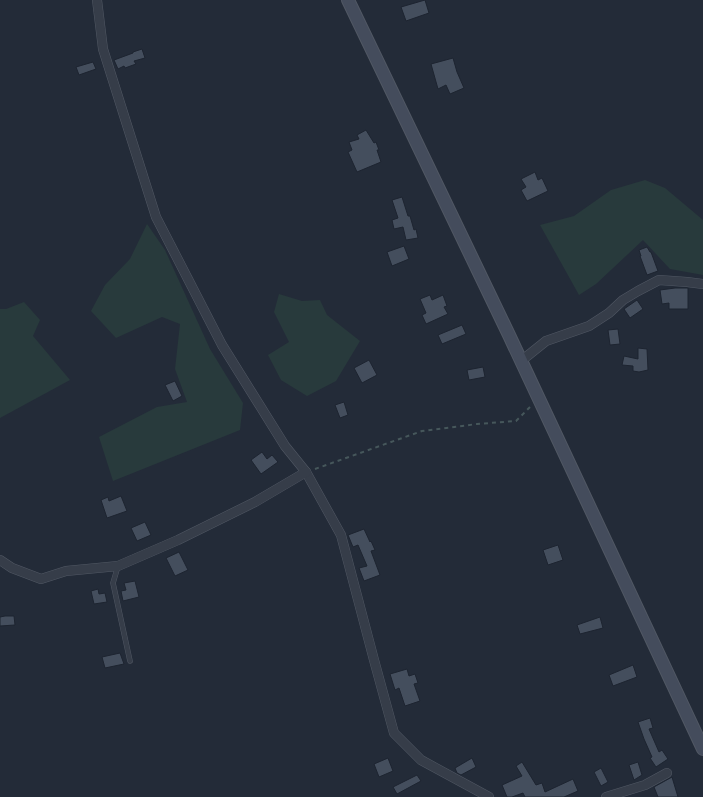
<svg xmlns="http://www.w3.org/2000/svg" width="703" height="797" font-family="Karla,sans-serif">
<rect width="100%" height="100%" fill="#232b38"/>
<!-- green -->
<g fill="#283a3c">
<path d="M645,180L665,188L703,220V275L670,269L643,240L596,284L579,295L540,225L574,216L611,190Z"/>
<path d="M147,224L165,250L210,349L243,403L240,430L113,481L99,437L157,407L187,402L175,369L180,324L162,317L116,338L91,311L105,285L130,259Z"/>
<path d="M279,294L302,301L320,300L327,315L360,341L336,381L307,396L281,380L268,355L289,342L274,312Z"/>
<path d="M24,302L40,320L33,336L70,380L0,418V309H6Z"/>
</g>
<!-- building -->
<g fill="#444e5d" stroke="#1d2430">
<path d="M425,0L429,13L406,21L401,7Z"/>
<path d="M142,49L145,58L134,61L136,64L125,68L124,66L118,69L114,60L133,53V52Z"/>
<path d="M453,58L457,72L464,88L450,94L446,85L438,89L431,64Z"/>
<path d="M93,62L96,69L79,75L76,67Z"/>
<path d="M366,130L374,143L376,142L379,150H377L381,162L357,172L348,152L352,150L349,142L359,139L357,135Z"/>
<path d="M535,172L538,180L542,178L548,191L527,201L521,190L526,187L521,179Z"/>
<path d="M402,197L408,216H410L414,230L416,229L418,238L406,240L403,227L394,229L392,220L398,218L392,200Z"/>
<path d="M404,246L409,259L392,266L387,252Z"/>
<path d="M647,247L650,252H651L658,271L647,275L640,256H641L639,250Z"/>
<path d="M675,288H688V309H669V303L662,304L660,290Z"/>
<path d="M430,295L432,300L443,295L447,306L444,307L448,314L426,324L422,315L426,313L420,299Z"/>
<path d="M637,300L643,309L630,318L624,309Z"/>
<path d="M462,325L466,334L442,344L438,335Z"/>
<path d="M618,329L620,344L610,345L608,330Z"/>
<path d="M638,348L647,349L648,370L639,372L633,371V366L622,365L624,356L638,359Z"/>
<path d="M369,360L377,375L362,383L354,368Z"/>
<path d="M483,367L485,377L469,380L467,370Z"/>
<path d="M175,381L182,396L173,401L165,385Z"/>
<path d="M344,402L348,415L340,418L335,405Z"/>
<path d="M262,452L267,459L272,455L278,462L261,474L251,460Z"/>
<path d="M121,496L127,511L107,518L101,500L108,497L109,501Z"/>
<path d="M145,522L151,535L137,541L131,528Z"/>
<path d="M364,529L370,542L371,541L375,550L371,551L380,575L364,581L359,568L367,566L358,545L353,547L348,535Z"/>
<path d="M558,545L563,560L548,565L543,550Z"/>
<path d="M179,552L188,570L175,576L166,558Z"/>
<path d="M135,581L139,597L123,601L121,591L126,590L124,583Z"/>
<path d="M98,589L99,594L105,593L107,602L94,604L91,591Z"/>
<path d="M5,616H14L15,625L0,626V617Z"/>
<path d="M600,617L603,628L580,634L577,625Z"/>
<path d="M120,653L124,664L105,668L102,657Z"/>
<path d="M633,665L637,677L613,686L609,675Z"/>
<path d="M407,669L409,676L415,674L418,683L414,684L420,701L405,706L399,688L395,690L390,674Z"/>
<path d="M650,718L653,728L649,729L659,752L662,750L668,759L656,767L650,758L652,757L644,739L638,722Z"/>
<path d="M388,758L393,771L379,777L374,764Z"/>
<path d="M472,758L476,767L461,775L457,773L455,768Z"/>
<path d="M522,762L536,785L542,783L545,792L573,779L578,791L564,797H525L523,793L512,797H507L502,785L522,776L516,766Z"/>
<path d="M638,762L642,775L634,780L629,765Z"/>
<path d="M601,768L608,782L601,786L594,772Z"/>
<path d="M417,775L421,781L397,794L393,787Z"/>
<path d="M672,777L678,797H658L654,787Z"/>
</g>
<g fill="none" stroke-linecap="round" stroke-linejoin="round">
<!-- service casing -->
<g stroke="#515864" stroke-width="5.5">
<path id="service" d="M118,566L113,583L130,661"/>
</g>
<!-- minor casing -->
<g stroke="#515864" stroke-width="10">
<g id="minor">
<path d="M97,0L103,49L156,217L222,345L285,446L306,472L341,535L374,660L394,733L421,760L489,797"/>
<path d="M521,361L546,341L589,326L609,313L623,300L638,291L659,280L687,282L703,284"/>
<path d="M0,560L12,568L41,579L66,571L118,566L178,540L255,502L306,472"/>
<path d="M606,797L645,785L667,773"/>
</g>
</g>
<!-- secondary casing -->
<g stroke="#515864" stroke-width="14">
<path id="secondary" d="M348,0L509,335L703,749"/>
</g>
<!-- path -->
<path stroke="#46575b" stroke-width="2" stroke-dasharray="4 4" stroke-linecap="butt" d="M315,469L422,431L477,424L516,421L530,407"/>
<!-- service -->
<use href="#service" stroke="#363d49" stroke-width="4.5"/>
<!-- minor -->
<use href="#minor" stroke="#363d49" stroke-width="9"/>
<!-- secondary -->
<use href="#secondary" stroke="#444c5c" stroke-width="12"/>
</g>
</svg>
